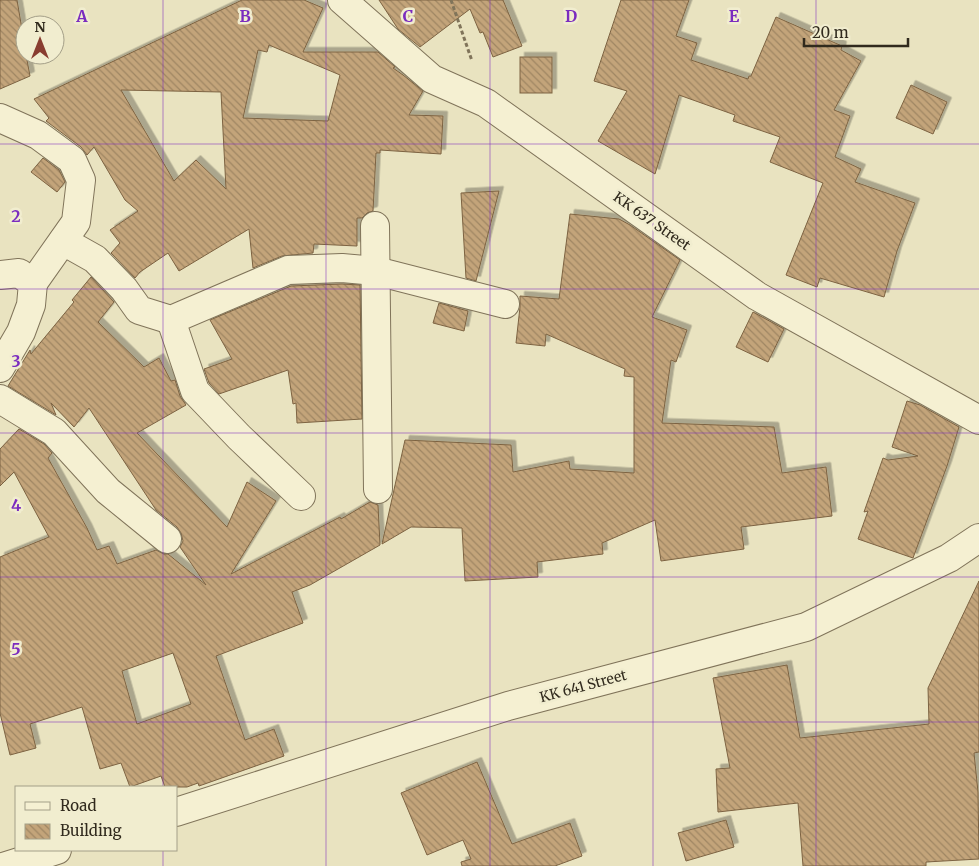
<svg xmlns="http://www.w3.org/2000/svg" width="979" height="866" font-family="Merriweather,serif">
<defs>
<pattern id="building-back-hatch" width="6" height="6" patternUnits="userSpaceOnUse" patternTransform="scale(1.25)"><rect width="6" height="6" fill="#c3a47a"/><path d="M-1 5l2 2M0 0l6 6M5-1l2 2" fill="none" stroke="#9f8663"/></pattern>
<filter id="shadow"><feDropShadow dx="4.5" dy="-4.5" stdDeviation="0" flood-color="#0004"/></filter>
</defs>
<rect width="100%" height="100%" fill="#e9e3c0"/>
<!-- building -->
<g fill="url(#building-back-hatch)" stroke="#7d6342" fill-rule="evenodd" filter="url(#shadow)">
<path d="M0,0H17L25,47V55H26L30,76L0,89Z"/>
<path d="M242,0H304L323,8L303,52H378L395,67L393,68L403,75L423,91L409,115L443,116L441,154L380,150V153H376L373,211L367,213L362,218H357V246L314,244L313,253L282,256L253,268L249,229L179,271L168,253L140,272L135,278L111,253L120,243L110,230L138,211L125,200L94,147L87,155L81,147L46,121L49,118L34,99ZM269,45L340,75L328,121L243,118L258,50L267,52ZM121,90L221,92L226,189L196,160L174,181Z"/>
<path d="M379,0H503L522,46L493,57L483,32L480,33L470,9L420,47L398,29Z"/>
<path d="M621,0H689L676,36L697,43L691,60L748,79L749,76H751L776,17L842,46L841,50L861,61L834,110L850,116L835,157L861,169L855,182L915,203L897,251L884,297L820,278L817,287L786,275L823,183L770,162L780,137L733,121L735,115L679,95L655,174L598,141L627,91L594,81Z"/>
<rect x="520" y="57" width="32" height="36"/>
<path d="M911,85L947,102L933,134L896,118Z"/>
<path d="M43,158L59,170L65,182L57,192L31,172Z"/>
<path d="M499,191L476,281L466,278L461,193Z"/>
<path d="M570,214L619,219L630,225L680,260L652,317L687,330L676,362L671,360L662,423L774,427L782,473L826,467L832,516L741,527L744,549L661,561L655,520L602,543L603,554L537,562L538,577L465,581L462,528L411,527L382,544L405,440L511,445L513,472L569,461L570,469L634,473V377L624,376L625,369L546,334L545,346L516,343L520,307V296L559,299Z"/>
<path d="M91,277L114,302L98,322L144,367L159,358L171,381L175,380L180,396L186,405L137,433L227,527L247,482L276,501L231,574L340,517L341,519L370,502L378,505L380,545L310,585L292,592L303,623L216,656L245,740L274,729L284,756L199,786L198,783L187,787H165L161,776L130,787L121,763L100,769L82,707L30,724L36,748L10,755L0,713V557L49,537L14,472L0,486V449L19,429L44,444L52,453L48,458L87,528L97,550L109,546L117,564L156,550L164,554H168L206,585L180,547L183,541L181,533L177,527L156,510L89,408L74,427L51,403L56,415L8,386L30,350L31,354L74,302L72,300ZM173,653L191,704L137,724L122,671Z"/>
<path d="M342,284L360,285L362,419L297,423L296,403L293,404L288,370L219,394L209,383L204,369L232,359L210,320L291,286Z"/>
<path d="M439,303L468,311L464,331L433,323Z"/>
<path d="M753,312L784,329L768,362L736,347Z"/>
<path d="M907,401L920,405L959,427L947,466L913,558L858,539L868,511L864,512L883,458L888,460L918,456L892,447Z"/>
<path d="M979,581V752L974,753L978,792L979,859L926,862V866H803L798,803L718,812L716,769L730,768L713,678L787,665L800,738L929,724L928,688Z"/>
<path d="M477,762L512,844L570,823L582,856L555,866H462L461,862L471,859L463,840L427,855L401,793Z"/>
<path d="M726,820L734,847L686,861L678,833Z"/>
</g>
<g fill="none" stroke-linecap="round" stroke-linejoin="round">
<!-- minor casing -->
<g stroke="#80745a" stroke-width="30">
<g id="minor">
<path d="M342,0L432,79L486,103L757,296L979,420"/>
<path d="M0,118L38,135L72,160L81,180L76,222L33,283"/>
<path d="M375,226L378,489"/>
<path d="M63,241L95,259L124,289L139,310L171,320L288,270L342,268L376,271L505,304"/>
<path d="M0,275L19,273L33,283L31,305L21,332L0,368"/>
<path d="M171,320L195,391L239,437L301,496"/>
<path d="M0,399L54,432L108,491L167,539"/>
<path d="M176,812L508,706L806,627L949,558L979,538"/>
<path d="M6,866L57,850"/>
</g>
</g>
<!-- path -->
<path stroke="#80745a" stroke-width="3" stroke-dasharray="4 2.5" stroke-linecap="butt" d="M451,0L472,61"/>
<!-- minor -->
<use href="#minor" stroke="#f5f0d2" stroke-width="28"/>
</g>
<!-- grid -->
<path fill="none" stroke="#7b2cbf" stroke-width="1" stroke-opacity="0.55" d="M163,0V787M326,0V866M490,0V866M653,0V866M816,0V866M0,144H979M0,289H979M0,433H979M0,577H979M0,722H979M163,850V866"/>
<g text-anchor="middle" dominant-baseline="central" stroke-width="5" stroke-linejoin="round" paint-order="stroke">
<!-- street labels -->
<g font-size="14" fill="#312a1d" stroke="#f1edcf">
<text transform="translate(652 221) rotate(35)">KK 637 Street</text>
<text transform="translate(583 686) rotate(-15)">KK 641 Street</text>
</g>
</g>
<g font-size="16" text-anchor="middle" font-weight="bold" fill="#7b2cbf" stroke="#f1edcf" stroke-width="5" stroke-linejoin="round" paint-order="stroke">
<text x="82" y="22">A</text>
<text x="245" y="22">B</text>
<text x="408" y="22">C</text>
<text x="571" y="22">D</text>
<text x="734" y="22">E</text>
<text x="16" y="222">2</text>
<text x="16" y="367">3</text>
<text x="16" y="511">4</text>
<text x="16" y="655">5</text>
</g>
<!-- legend -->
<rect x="15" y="786" width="162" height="65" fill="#f1edcf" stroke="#a49f88"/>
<rect x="25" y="802" width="25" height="8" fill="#f5f0d2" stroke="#a49f88"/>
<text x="60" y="811" font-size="15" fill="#312a1d">Road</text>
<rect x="25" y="824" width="25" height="15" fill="url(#building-back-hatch)" stroke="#a49f88"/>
<text x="60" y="836" font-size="15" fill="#312a1d">Building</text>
<!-- north arrow -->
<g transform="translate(40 40)"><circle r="24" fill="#f1edcf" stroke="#a49f88"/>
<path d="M0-4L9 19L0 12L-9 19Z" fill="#893d30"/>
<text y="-8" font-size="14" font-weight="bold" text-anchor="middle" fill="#312a1d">N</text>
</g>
<!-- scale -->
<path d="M804 38v8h104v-8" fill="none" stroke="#312a1d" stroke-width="2.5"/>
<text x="812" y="38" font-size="15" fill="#312a1d" stroke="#f1edcf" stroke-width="4" paint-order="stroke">20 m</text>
</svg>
